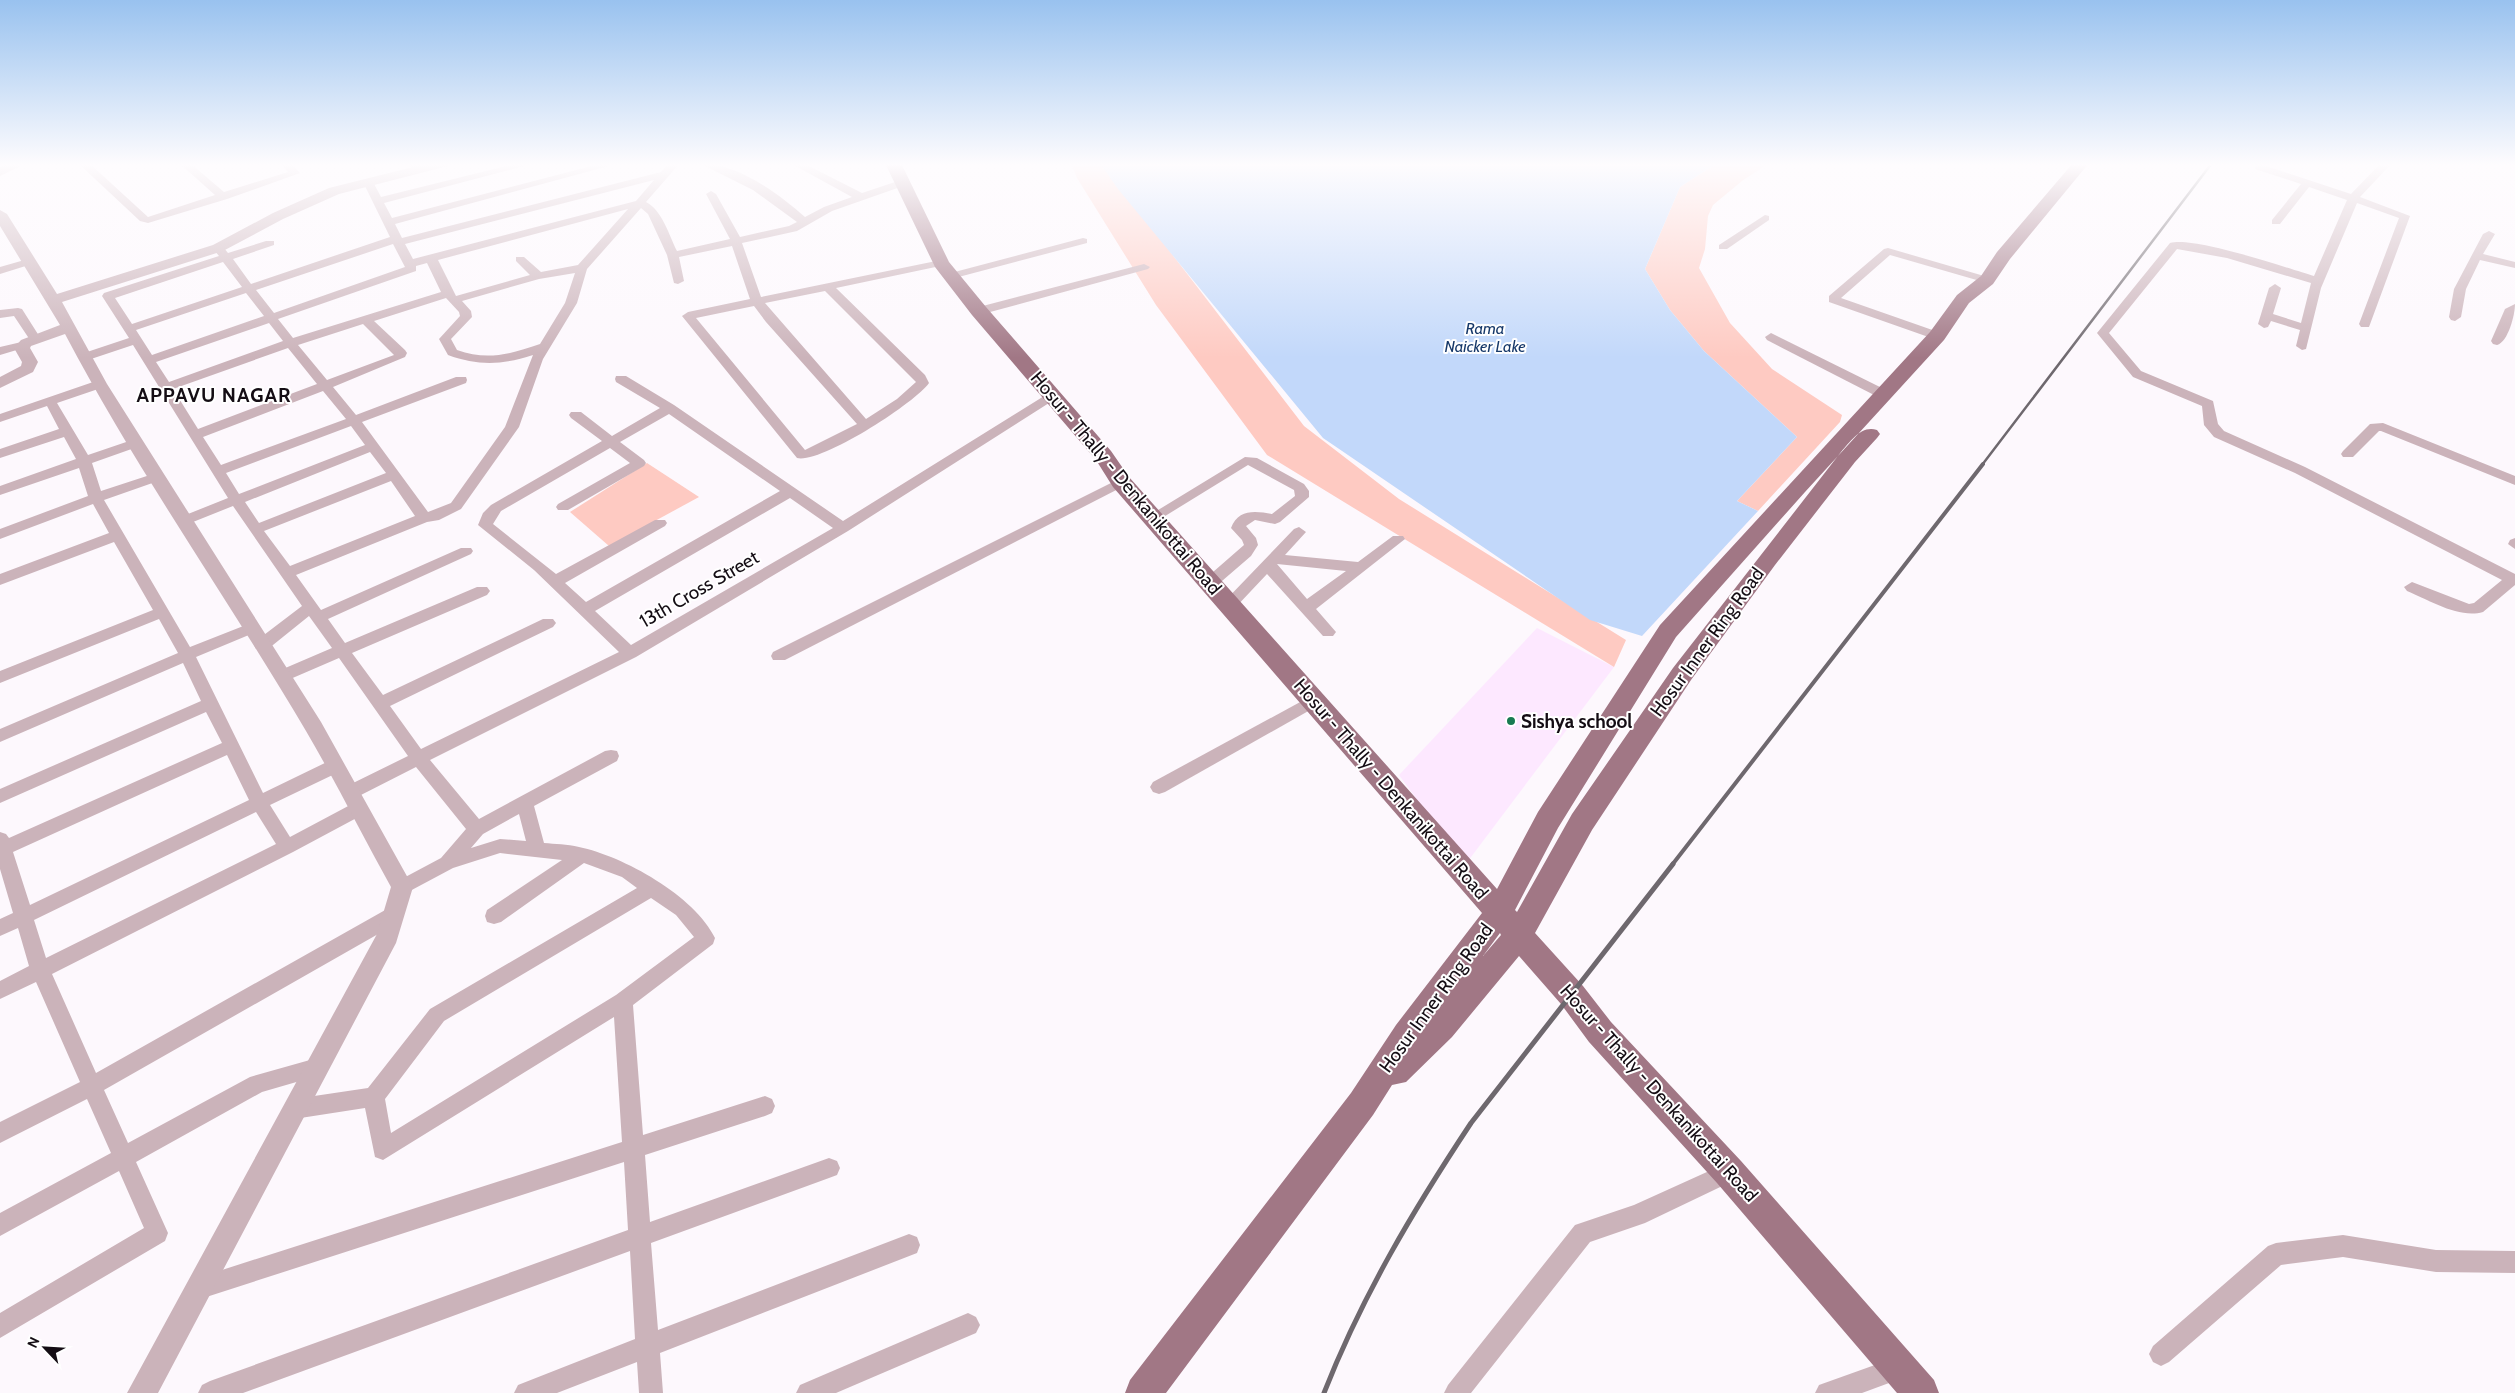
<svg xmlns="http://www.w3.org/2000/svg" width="2515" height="1393" font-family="Cabin,sans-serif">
<rect width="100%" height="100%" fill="#fdf8fd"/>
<!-- built -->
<path fill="#fde8ff" d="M1537,628L1614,667L1465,865L1399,775Z"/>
<!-- green -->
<g fill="#fecac2">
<path d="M1071,163H1102L1304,426L1399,499L1626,640L1614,667L1267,455L1156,305L1077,178Z"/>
<path d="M1717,163H1769L1742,181L1713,205L1708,216L1705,249L1699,268L1730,323L1772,369L1842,415L1840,422L1758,511L1737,501L1797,437L1704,351L1670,310L1645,269L1680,187Z"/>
<path d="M647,463L699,497L609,546L570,512Z"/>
</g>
<!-- water -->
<path fill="#c2d8fa" d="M1106,163H1717L1680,187L1645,269L1670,310L1704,351L1797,437L1737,501L1758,511L1642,636L1590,620L1323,438L1118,189L1102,166Z"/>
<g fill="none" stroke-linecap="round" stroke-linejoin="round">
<!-- minor -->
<g fill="#cbb3ba" fill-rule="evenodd">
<path d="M78,163H89L148,217L215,195L179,163H190L224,192L288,172L280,163H291L300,173L227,199L148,223L140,221Z"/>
<path d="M402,163H418L428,168L423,171Z"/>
<path d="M518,163H536L384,203L392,218L603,163H620L395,224L402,238L661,172L669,163H680L646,202C662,210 669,235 677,251L730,239L706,194L711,191L716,194L740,237L789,226L797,222L753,190L699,163C737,163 778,193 805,217L824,207L852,197L790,163H803L862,193L898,181H906V185L832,211L797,231L742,243L761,297L941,260L945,261V265L836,288L925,375L929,383C915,403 821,464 797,458L682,316L688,312L750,299L732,246L679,257L684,281L678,284L674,283L667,255L648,214L641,208L587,269L577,303L543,359L519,427L461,509L439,520L427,522L296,575L321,610L461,548H471L473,551L471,554L328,619L345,643L477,587H487L490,591L487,595L352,653L383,695L543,619H553L556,623L553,627L390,706L421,749L619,652L534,570L478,525L483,513L491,505L602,441L571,418L569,415L571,412H581L612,436L660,408L616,382L615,379L616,376H626L674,405L843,521L1049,393L1054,392L1060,396L848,531L636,657L430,760L479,819L605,751L611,750L617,751L619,756L617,761L534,806L544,843C555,844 567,844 579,847C623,856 695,896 715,938L713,944L633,1005L643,1135L765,1096L772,1099L775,1106L772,1113L765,1116L645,1155L650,1222L829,1158L837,1161L840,1168L837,1175L829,1178L651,1243L658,1330L909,1234L917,1237L920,1245L917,1253L660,1353L663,1393H639L637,1362L557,1393H514L518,1385L635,1339L630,1251L243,1393H198L202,1385L210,1381L628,1230L624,1162L197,1300L189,1297L186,1289L189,1281L197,1278L622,1142L614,1017L383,1160L375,1157L365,1108L294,1119L287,1116L284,1109L287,1102L294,1099L368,1088L430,1009L637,888L622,877L584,863L501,922L494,924L487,922L485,916L487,910L562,860L500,853L453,868L408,892L402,895L396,892L393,887L396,882L441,858L466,829L416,767L357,797L351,799L345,797L342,792L345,787L408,756L339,658L288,680H276L274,676L276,672L332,648L309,616L268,649H256L254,645L256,641L302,606L233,506L188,524H178L176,521L178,518L228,498L133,345L85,361L79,357L81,354L129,338L102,296L104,293L219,256L214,250L216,248H224L228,253L266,241H274V245L233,259L251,284L390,237L363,182L364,180H372L381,197ZM654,180L636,201L413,259L405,244ZM628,209L578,265L541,272L524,257H516V261L530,275L456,296L438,260ZM393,244L405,267L274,313L256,290ZM223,262L242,287L132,324L115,298ZM427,263L441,292L293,338L278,319L416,271V266ZM575,273L565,303L540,344C511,354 487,361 457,350L451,339L472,317L471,311L462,301L539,279ZM825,291L916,382L897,399L866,419L765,303ZM246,293L264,316L152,355L136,330ZM446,298L459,312L460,316L439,339L448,355C478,366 503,365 533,355L505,427L451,503L428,512L362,422L466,383L467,380L466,377H456L356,415L333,387L405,357L407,353L405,350L374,321ZM754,306L766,322L857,424L805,450L696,318ZM269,323L283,341L169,382L156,362ZM363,324L394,355L327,380L298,345ZM288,348L317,384L198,429L173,389ZM323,391L346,419L221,465L203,437ZM669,414L780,491L586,602L565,583L665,526L667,523L665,520H655L556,574L493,524L501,511L610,448L630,463L558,504L556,507L558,510H568L644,466L646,463L644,460L620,442ZM351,426L365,445L239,494L226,473ZM370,452L386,473L259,523L245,502ZM391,481L415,516L290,566L264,531ZM790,498L833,528L631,645L595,611ZM519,814L526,841L500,839L471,848L483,834ZM651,898L676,915L694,937L616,995L391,1133L385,1099L444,1021Z"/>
<path d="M2381,163H2392L2360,197L2410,216L2369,327H2361L2359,324L2399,218L2357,203L2321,288L2306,349L2302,350L2296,346L2300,330L2271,321L2268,327L2264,328L2258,324L2269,288L2275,284L2281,288L2273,314L2301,323L2311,283L2227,258L2177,249L2109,333L2141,371L2213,401L2218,424L2224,431L2305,467L2515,574V585L2483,612C2459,619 2429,600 2407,591L2404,587L2412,582L2469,604L2474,603L2502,580L2295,473L2214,437L2204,425L2202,406L2133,377L2097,333L2170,243C2195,236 2286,268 2314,276L2347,200L2309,187L2280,224H2272V220L2301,184L2255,169V165H2263L2351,194Z"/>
<path d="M1765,215L1769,216V220L1727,249H1719V245Z"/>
<path d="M2489,231L2495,234L2483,254L2515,262V268L2480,260L2466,289L2461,317L2455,321L2451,320L2449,317L2454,289L2483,234Z"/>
<path d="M1083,238L1087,239V243L951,279L945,276L947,274Z"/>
<path d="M1888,248L1991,278L1993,280L1987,283L1890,255L1841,298L1941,333L1943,336L1937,340L1829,302V296L1884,249Z"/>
<path d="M28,259L34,262L32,264L0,274V267Z"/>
<path d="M1144,264L1150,267L1148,269L979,315L973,311L975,308Z"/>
<path d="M2515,304C2515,315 2508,342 2497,345L2493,344L2491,341L2505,309Z"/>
<path d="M18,308L22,309L41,339L39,342H31L30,346L0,355V347L30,340L14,316L0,318V310Z"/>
<path d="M1771,333L1888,391L1889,394L1883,398L1878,397L1767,340L1765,337Z"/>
<path d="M99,380L104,381L105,384L104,387L57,403L88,455L135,439L142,443L140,446L92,463L101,491L156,473L163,477L161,480L104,500L190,647L251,623L256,624L259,628L256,632L196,657L263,793L329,761L335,759L341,761L344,766L341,771L270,805L290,837L352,804L358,802L364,804L367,809L364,814L293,852L52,974L96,1073L387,909L394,907L401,909L403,915L401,921L104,1090L128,1143L250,1077L317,1058L324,1060L327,1067L324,1074L262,1092L136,1162L168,1233L165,1241L0,1338V1313L144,1228L119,1171L0,1236V1213L111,1153L87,1099L0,1143V1122L80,1082L36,982L0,999V981L29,966L18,928L0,936V919L13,913L0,869V832L6,834L9,838L222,743L206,712L0,803V789L201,701L183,663L0,742V729L178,653L159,619L0,683V671L153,610L114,542L0,585V574L109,533L93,504L0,539V529L88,496L79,468L0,495V486L76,459L64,437L0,458V449L59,429L47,406L0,422V414ZM227,755L249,800L30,905L13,852ZM256,812L276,844L46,958L34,920Z"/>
<path d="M2383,423L2515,476V485L2381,431H2379L2353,457H2343L2341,454L2343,451L2370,424Z"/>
<path d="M1245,457L1257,458L1304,484L1309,491V497L1280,522L1275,524L1255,520L1246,526L1256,538L1258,545L1251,556L1215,587H1205L1203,583L1205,579L1244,545L1242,540L1231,528C1238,509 1255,511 1272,514L1295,496L1294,490L1248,465L1157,521L1152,523L1145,518Z"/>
<path d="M1121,478L1126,479L1128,482L1126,485L785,660H773L771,656L773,652Z"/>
<path d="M1299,527L1306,532L1285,555L1358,562L1393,536H1403L1405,539L1316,609L1336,632L1333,636H1323L1267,574L1234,609H1224L1221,605L1294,529ZM1277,564L1346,571L1307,599Z"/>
<path d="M2515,538V549L2508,544L2510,540Z"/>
<path d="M1313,695L1319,697L1321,701L1319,705L1165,792L1159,794L1153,792L1150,787L1153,782Z"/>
<path d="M1729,1162L1737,1165L1740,1172L1737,1179L1645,1223L1590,1242L1471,1393H1444L1448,1385L1575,1225L1634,1205Z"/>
<path d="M2343,1235L2436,1250L2515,1251V1273L2436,1272L2343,1257L2281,1265L2169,1362L2161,1366L2153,1362L2149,1354L2153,1346L2268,1246L2276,1243Z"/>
<path d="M968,1313L976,1317L980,1325L976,1333L836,1393H796L800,1385Z"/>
<path d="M1900,1356L1908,1360L1912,1368L1908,1376L1862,1393H1815L1819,1385Z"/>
</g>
<!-- tertiary -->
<g fill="#cbb3ba" fill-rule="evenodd">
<path d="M10,163H27L0,176V167Z"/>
<path d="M429,163H450L448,166L339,194L283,219L223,251L62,302L107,384L321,722L413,887L396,943L158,1393H127L377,934L391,887C362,835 336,782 306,731C227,597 137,471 65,334L31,346L30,348L38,362L33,372L0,388V377L21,366L22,362L14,348L21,340L60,325L0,226V210L7,214L57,294L213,245L273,213L329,188Z"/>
</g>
<!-- primary -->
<path fill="#a17785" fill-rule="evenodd" d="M885,163H901L949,262L986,307L1111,451L1129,477L1497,889L1538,812L1660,625L1930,332L1957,295L1981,276L1997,252L2073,163H2089L2010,259L1993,284L1969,303L1944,340L1805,492L1676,637L1558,828L1515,910L1517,912L1572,814L1673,668L1841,452C1851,441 1861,425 1877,430L1880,434L1877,438L1855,462L1775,565L1691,680L1592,830L1535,933L1583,986L1611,1022L1741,1161L1934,1380L1939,1393H1897L1717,1183L1589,1042L1561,1004L1519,956L1452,1037L1406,1082L1392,1085L1373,1115L1166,1393H1125L1130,1380L1351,1093L1396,1025L1482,913L1113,487L1096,460L972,315L935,267ZM1500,933L1501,935L1483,956Z"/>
<!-- rail-far2 -->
<path stroke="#6e686e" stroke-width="2.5" d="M1982,465L2212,163"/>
<!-- rail-far1 -->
<path stroke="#6e686e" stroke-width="4" d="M1672,865L1983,464"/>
<!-- rail -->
<path stroke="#6e686e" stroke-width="5" d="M1324,1393C1362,1296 1414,1209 1471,1123L1673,864"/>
</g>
<!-- sky -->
<linearGradient id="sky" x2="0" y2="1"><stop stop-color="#99c2ef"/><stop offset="0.46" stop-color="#fefcfe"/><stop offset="1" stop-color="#fefcfe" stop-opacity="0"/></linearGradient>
<rect width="2515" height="358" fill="url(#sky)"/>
<!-- markers -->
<circle fill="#187a52" stroke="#fff" stroke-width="2" cx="1511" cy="721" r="5"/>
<g text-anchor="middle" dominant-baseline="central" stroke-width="4" stroke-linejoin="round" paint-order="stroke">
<!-- far-water labels -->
<g font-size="16" font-style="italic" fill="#163869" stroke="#fff">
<text x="1485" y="328">Rama<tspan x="1485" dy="18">Naicker Lake</tspan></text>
</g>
<!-- street labels -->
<g font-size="19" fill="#140d14" stroke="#fff">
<text transform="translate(1126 483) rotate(50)">Hosur - Thally - Denkanikottai Road</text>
<text transform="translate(699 589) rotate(-30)">13th Cross Street</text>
<text transform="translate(1707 642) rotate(-54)">Hosur Inner Ring Road</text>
<text transform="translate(1391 789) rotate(49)">Hosur - Thally - Denkanikottai Road</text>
<text transform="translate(1436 998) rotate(-54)">Hosur Inner Ring Road</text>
<text transform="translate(1659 1093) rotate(48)">Hosur - Thally - Denkanikottai Road</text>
</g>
<!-- poi labels -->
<g font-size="19" font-weight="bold" fill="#140d14" stroke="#fff" text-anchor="start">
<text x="1521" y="721">Sishya school</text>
</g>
<!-- far-district labels -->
<g font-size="20" font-weight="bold" letter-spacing="1" fill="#140d14" stroke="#fff">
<text x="214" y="395">APPAVU NAGAR</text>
</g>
</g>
<!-- north arrow -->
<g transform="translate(45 1348) rotate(295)" stroke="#ffffff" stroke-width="4" paint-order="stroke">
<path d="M0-4L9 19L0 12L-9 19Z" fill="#140d14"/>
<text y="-8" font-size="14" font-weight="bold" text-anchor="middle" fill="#140d14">N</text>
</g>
</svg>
